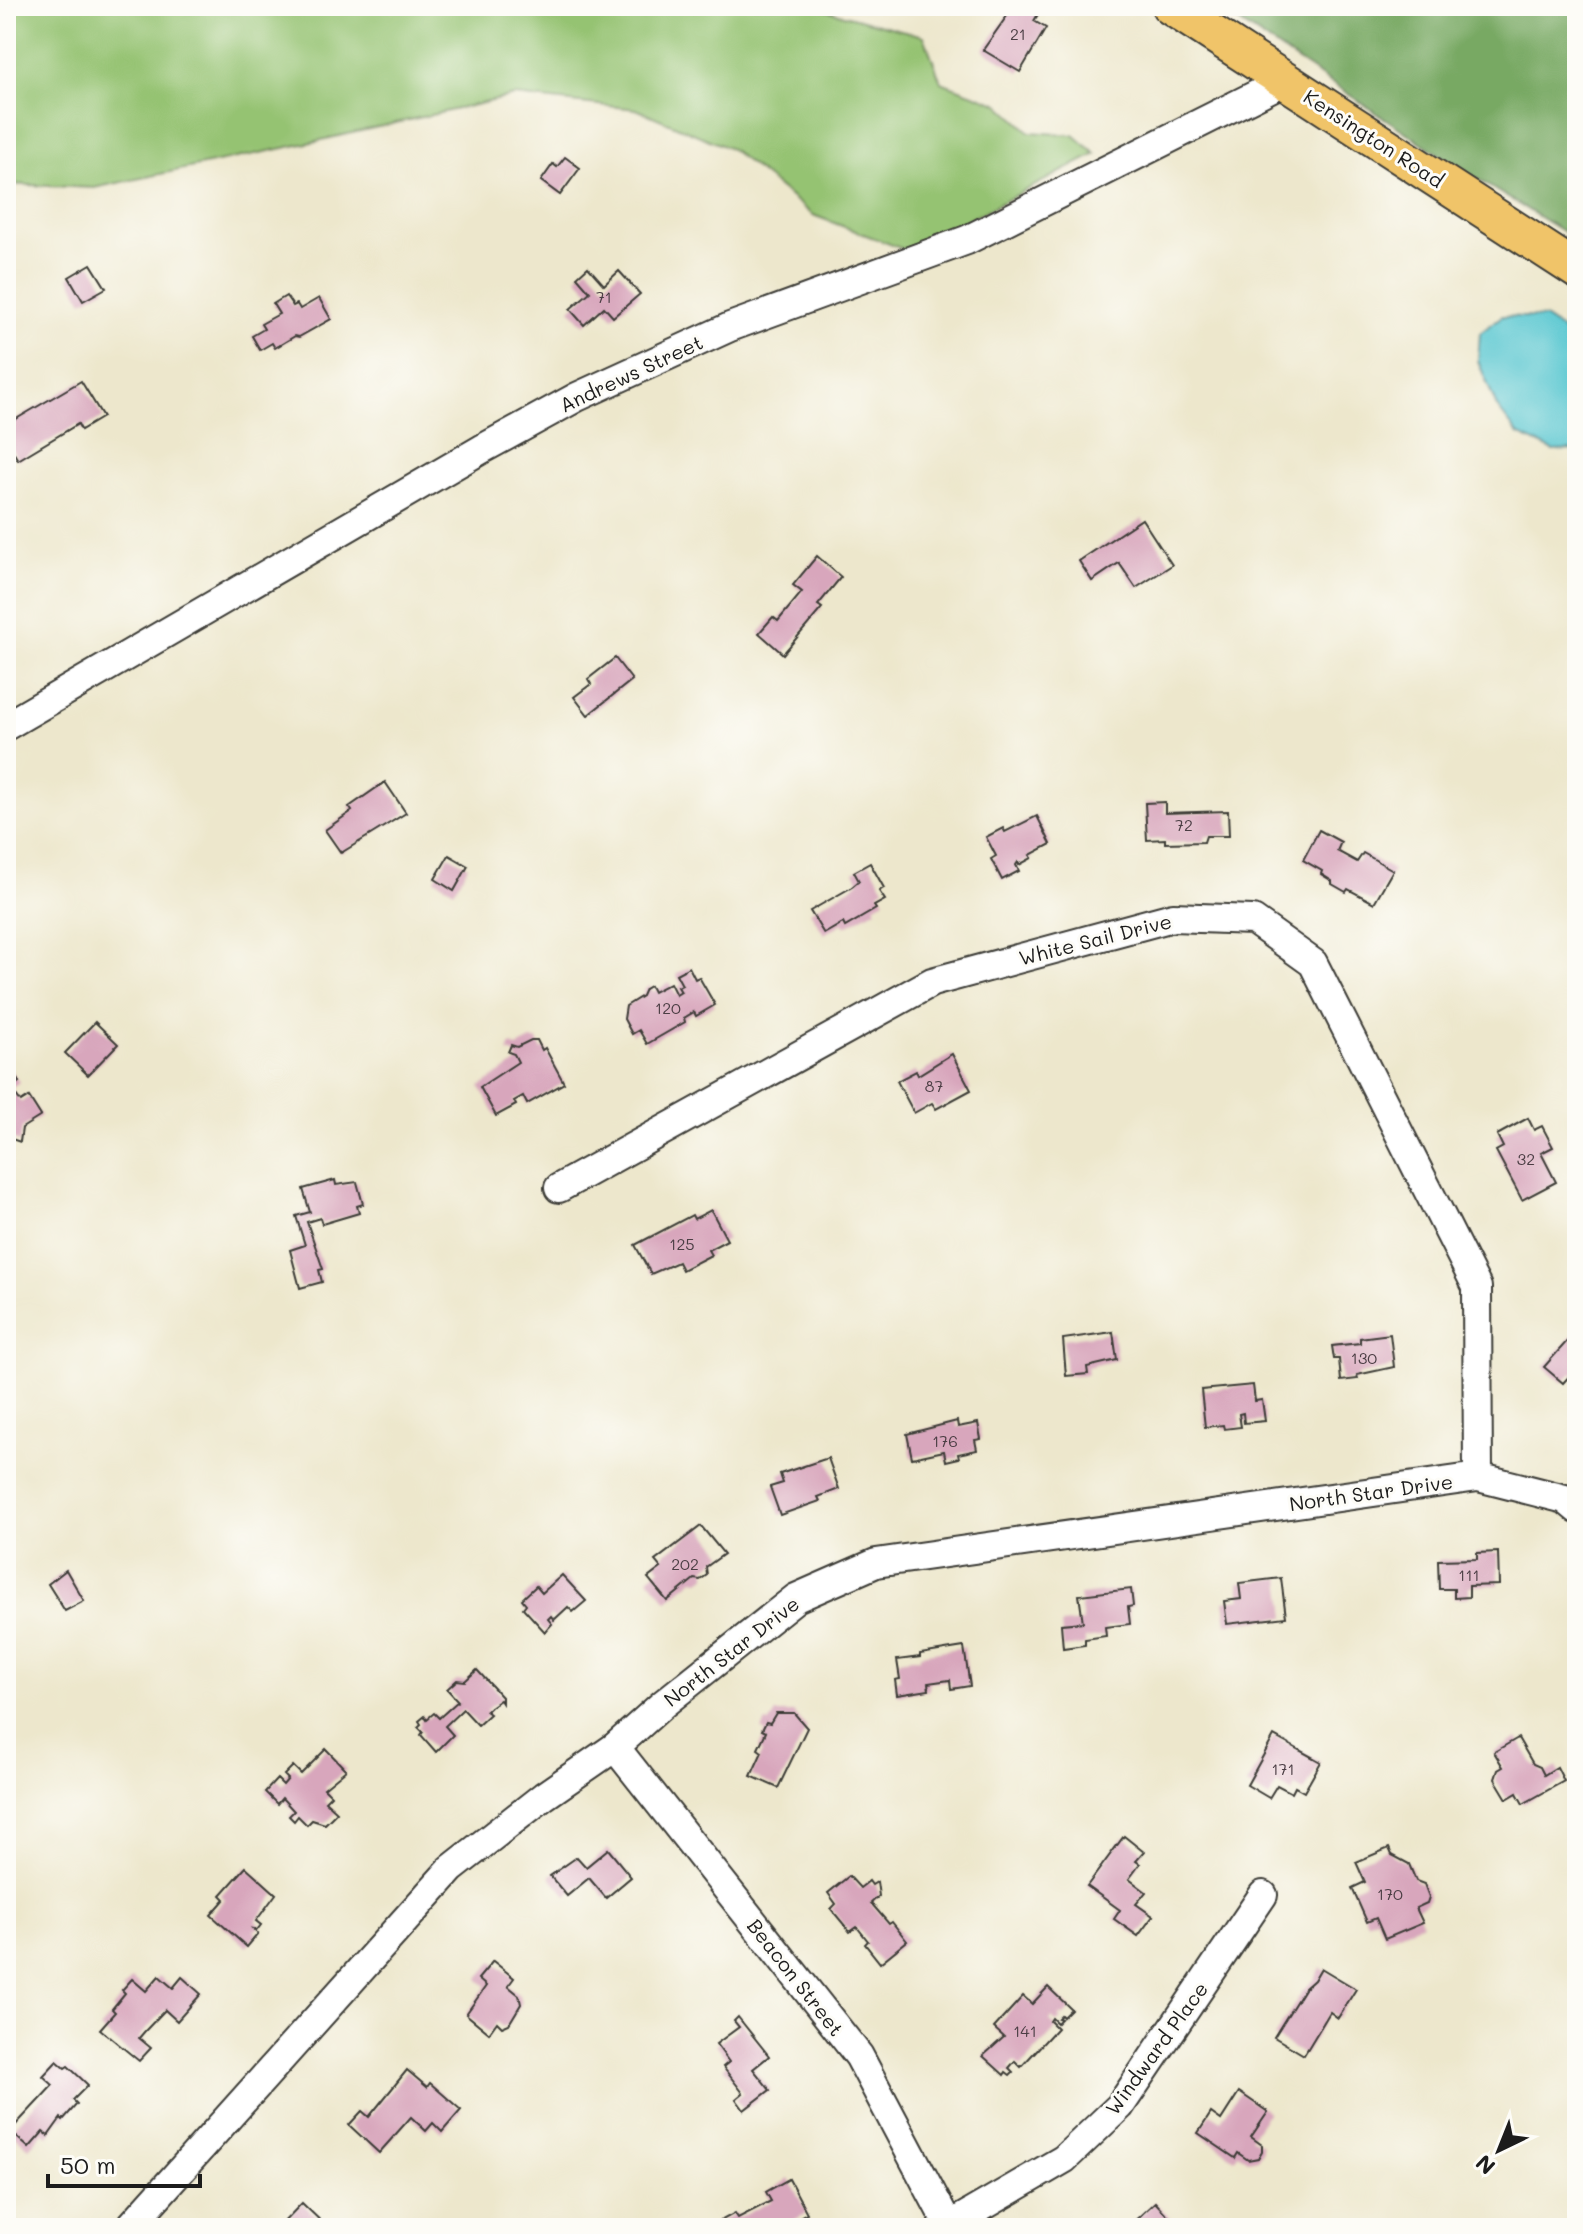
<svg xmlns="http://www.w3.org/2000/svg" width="1583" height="2234" font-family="Mali,sans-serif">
<rect width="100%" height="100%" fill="#fdfcf7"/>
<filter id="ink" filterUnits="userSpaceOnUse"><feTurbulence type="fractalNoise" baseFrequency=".0125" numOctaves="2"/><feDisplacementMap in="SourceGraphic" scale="16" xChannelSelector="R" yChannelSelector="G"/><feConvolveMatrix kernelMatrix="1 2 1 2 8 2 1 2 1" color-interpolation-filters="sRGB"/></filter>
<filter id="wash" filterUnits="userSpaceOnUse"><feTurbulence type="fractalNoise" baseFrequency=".006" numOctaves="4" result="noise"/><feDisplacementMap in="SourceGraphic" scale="32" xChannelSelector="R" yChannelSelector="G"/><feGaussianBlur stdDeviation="1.8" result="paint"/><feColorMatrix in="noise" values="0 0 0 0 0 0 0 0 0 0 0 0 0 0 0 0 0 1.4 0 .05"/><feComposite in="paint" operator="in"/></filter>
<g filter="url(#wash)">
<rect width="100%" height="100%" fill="#ede7cc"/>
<!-- green -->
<path fill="#95c372" stroke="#587047" stroke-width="2" d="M6,6H810L924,36L941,82L998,103L1030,132L1074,135L1096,154L908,251L813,215L731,149L636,109L514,96L317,141L94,188L6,184Z"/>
<!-- forest -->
<path fill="#78a964" stroke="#4a6240" stroke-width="2" d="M1215,6H1577V240L1469,174Z"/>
<!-- water -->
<path fill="#5bc8d1" stroke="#3c7276" stroke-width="2" d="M1502,316L1544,318L1577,340V450L1554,451L1518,434L1497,407L1478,361L1480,333Z"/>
<g id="blocks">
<!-- building -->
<g fill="#d8a6bc">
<path d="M1014,6H1043L1034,21L1046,28L1020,72L983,50Z"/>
<path d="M565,157L580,168L560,195L541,181L553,164L557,167Z"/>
<path d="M91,264L106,288L83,301L69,277Z"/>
<path d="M588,267L604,285L619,271L640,294L613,317L604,307L584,325L570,309L590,292L577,277Z"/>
<path d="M286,296L293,306L297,304L300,309L319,298L331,319L299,337L295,336L275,348L272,343L260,350L252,336L264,329L261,324L279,314L273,304Z"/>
<path d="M81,381L103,417L81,430L78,424L18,460L6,440V425Z"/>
<path d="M1142,519L1172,565L1136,588L1119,563L1092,581L1079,561Z"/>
<path d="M817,556L841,577L818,605L822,608L783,654L759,633L773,617L778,621L802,592L793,585Z"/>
<path d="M615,658L632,680L588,715L574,697L591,684L588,679Z"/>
<path d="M385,782L406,813L341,853L325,830L352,811L349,807Z"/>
<path d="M1165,802V813L1228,811L1229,836H1206L1204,842L1165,843V839L1147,840L1145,803Z"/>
<path d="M1037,816L1051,844L1030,855L1032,858L1019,865L1018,862L1016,865L1019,871L1002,880L991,859L996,856L986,837L1003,828L1005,832Z"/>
<path d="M1319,830L1341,842L1337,851L1357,862L1363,853L1393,870L1374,903L1348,889L1346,892L1332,884V881L1321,874L1322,871L1303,860Z"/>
<path d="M449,855L468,866L454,891L435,879Z"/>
<path d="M870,863L884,888L879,891L885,900L874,906L876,909L845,927L843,923L824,934L810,911L852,887L859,881L854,872Z"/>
<path d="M689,967L695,979L699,977L715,1005L696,1016L694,1012L684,1018L685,1022L647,1044L639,1030L632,1034L624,1019L626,1006L642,996L645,989L650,986L653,992L670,983L676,995L681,992L678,987L682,985L676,974Z"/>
<path d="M95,1022L118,1044L88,1075L65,1053Z"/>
<path d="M531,1040H537L542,1050L545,1048L564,1083L527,1104L523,1096L514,1101L516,1105L496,1116L480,1087L518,1062L514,1054L508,1052L511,1045L517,1047Z"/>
<path d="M952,1054L971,1090L936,1109L932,1103L914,1113L897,1081L916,1071L918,1075Z"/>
<path d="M9,1067L19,1082L11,1088L21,1102L29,1097L41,1116L22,1128L20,1142L6,1137V1069Z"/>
<path d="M1528,1118L1534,1130L1542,1126L1553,1147L1541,1153L1556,1182L1522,1200L1496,1151L1503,1147L1497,1135Z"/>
<path d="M335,1180L336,1185L357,1182L363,1204L357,1206L359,1213L322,1224L320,1218L307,1222L323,1269L319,1270L322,1282L300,1288L290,1250L305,1245L296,1216L310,1212L303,1189Z"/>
<path d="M711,1210L727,1240L708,1250L711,1255L682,1270L678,1262L651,1274L635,1245L692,1215L694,1219Z"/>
<path d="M1577,1330V1377L1572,1373L1563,1383L1544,1367Z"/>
<path d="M1113,1332L1117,1360L1087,1367L1088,1374L1066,1376L1063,1339Z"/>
<path d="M1390,1334L1394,1367L1357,1375L1358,1379L1341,1381L1339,1359H1334L1332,1346L1360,1343V1338Z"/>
<path d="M1253,1385L1255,1401L1262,1400L1265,1421L1244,1423L1243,1413L1239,1414L1241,1427L1224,1429L1223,1425L1205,1427L1201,1390Z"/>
<path d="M957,1421L958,1427L978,1423L981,1439L975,1440L977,1450L958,1454L959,1458L946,1461L944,1451L912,1458L907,1434Z"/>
<path d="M828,1458L839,1489L818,1497L820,1501L780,1515L770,1487L783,1483L780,1474Z"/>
<path d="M701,1526L724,1554L706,1567L707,1575L700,1580L694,1579L667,1601L648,1578L661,1568L655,1561Z"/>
<path d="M1498,1552L1499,1585L1469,1586V1597L1454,1598V1589H1439L1438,1560L1477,1559V1553Z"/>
<path d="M66,1570L84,1601L65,1611L48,1584Z"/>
<path d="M562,1575L586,1601L573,1612L568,1607L554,1620L551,1616L548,1619L552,1624L545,1632L523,1608L526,1604L522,1599L536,1586L542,1593Z"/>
<path d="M1281,1578L1286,1617L1227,1624L1224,1601L1241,1599L1239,1583Z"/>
<path d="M1131,1589L1133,1606L1128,1607L1130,1624L1105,1627L1106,1636L1085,1639V1645L1063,1648L1061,1624L1083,1622L1079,1595Z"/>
<path d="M964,1647L970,1686L951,1689L950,1680L928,1683L929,1690L897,1695L895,1680L900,1679L897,1660L920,1657V1654Z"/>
<path d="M477,1670L502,1697V1703L500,1700L490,1707L486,1711L490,1714L478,1725L463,1709L445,1726L453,1735L436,1752L421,1735L423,1732L418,1727L421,1724L419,1721L425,1716L427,1719L434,1713L439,1718L458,1701L447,1689L457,1680L465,1681Z"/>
<path d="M776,1713H794L807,1728L778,1788L751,1776L762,1752L758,1749L766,1732L762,1730L766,1722L770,1723Z"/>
<path d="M1274,1736L1321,1762L1304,1792L1295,1787L1292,1793L1277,1785L1269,1798L1247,1785Z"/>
<path d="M1518,1738L1533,1764L1540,1767L1544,1775L1557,1767L1564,1781L1523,1804L1517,1793L1507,1799L1495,1779L1498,1770L1503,1767L1494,1752Z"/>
<path d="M326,1749L346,1770L324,1788L331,1795L325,1801L337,1812L325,1824L312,1820L307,1825L298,1816L294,1821L289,1816L294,1811L282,1798L277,1804L265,1792L277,1779L283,1785L288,1779L284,1775L293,1766L301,1774Z"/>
<path d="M1124,1836L1144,1852L1136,1861L1140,1864L1129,1879L1146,1892L1136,1904L1153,1916L1138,1936L1114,1919L1120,1910L1087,1886Z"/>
<path d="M1389,1848L1392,1855L1409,1864L1416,1881L1424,1884L1429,1897L1427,1903L1416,1908L1423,1923L1385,1939L1376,1918L1367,1922L1352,1888L1365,1882L1356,1862Z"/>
<path d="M608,1849L631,1877L606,1898L589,1878L567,1896L550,1876L577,1857L586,1867Z"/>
<path d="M246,1867L276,1894L256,1921L261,1925L257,1930L253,1929L258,1934L247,1947L211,1915L225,1899L221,1895Z"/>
<path d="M849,1876L860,1888L869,1881L872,1885L877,1882L879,1896L871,1903L889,1924L892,1922L907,1941L880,1963L865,1944L868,1941L857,1927L850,1932L831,1909L836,1904L828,1893Z"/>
<path d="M493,1961L514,1978L508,1986L519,1995L521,2004L509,2024L502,2027L497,2022L489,2033L466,2014L486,1986L478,1979Z"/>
<path d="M1321,1968L1356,1989L1338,2018L1330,2012L1304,2055L1274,2037L1304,1989L1314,1980Z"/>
<path d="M159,1976L173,1988L182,1977L201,1994L177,2021L165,2010L145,2031L139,2038L151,2048L139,2061L100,2029L115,2012L112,2009L125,1993L122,1990L132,1979L146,1991Z"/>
<path d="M1048,1987L1071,2009L1063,2017L1061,2015L1058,2018L1061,2019L1057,2023L1052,2018L1050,2021L1057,2028L1021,2067L1015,2061L1009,2068L1013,2072L1010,2075L1006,2072L1004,2075L983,2056L1004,2037L994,2028L1023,1996L1032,2004Z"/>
<path d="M738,2017L769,2056L753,2069L770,2090L744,2110L736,2099L743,2093L723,2067L729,2062L716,2044L739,2027L734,2021Z"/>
<path d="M57,2061L65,2068L68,2066L88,2085L73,2100L77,2104L63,2120L61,2118L48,2136L43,2132L29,2148L10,2131L53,2085L43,2076Z"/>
<path d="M407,2070L427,2087L430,2083L461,2110L442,2132L433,2123L426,2131L411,2117L379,2153L349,2125L362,2111L369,2117Z"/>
<path d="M1239,2092L1268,2112L1251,2137L1262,2145V2151L1258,2158L1248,2160L1238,2153L1235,2158L1198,2133L1211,2113L1221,2120Z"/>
<path d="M789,2179L807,2213L787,2224L790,2228H713L711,2226L735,2213L738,2218L771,2201L766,2192Z"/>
<path d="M1155,2202L1179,2228H1123L1127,2224L1129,2226Z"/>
<path d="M302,2203L328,2228H278Z"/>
</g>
</g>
</g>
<g filter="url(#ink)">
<use href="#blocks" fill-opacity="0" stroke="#3b3a36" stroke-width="2"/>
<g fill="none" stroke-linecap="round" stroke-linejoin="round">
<!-- minor casing -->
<g stroke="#3b3a36" stroke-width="32">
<g id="minor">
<path d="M6,726L482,449L577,397L730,327L967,240L1286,80"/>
<path d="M559,1188L932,982L1173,917L1253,920L1313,963L1477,1287L1478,1477"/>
<path d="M615,1747L859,2056L949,2226"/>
<path d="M129,2228L451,1869L544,1796L615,1747L663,1704L796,1598L876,1563L1478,1477L1565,1499L1577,1509"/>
<path d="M945,2228L1064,2159L1120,2106L1263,1895"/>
</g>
</g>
<!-- major casing -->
<g stroke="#3b3a36" stroke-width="40">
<path id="major" d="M1170,6L1577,270"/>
</g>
<!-- minor -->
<use href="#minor" stroke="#fff" stroke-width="28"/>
<!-- major -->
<use href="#major" stroke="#f0c469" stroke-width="36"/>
</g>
</g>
<g text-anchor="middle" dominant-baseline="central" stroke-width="6" stroke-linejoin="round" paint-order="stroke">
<!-- number labels -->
<g font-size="16" fill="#4b3e44">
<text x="1018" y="33">21</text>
<text x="604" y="296">71</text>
<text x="1184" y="824">72</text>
<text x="668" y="1007">120</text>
<text x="934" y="1085">87</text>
<text x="1526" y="1158">32</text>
<text x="682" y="1243">125</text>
<text x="1364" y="1357">130</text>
<text x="945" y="1440">176</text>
<text x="685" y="1563">202</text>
<text x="1469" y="1574">111</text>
<text x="1283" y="1768">171</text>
<text x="1390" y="1893">170</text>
<text x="1025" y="2030">141</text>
</g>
<!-- street labels -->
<g font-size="20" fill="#1c1c1c" stroke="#fdfcf7">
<text transform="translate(1374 138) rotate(33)">Kensington Road</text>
<text transform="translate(631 373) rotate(-25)">Andrews Street</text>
<text transform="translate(1095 939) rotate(-14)">White Sail Drive</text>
<text transform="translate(1371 1492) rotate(-8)">North Star Drive</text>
<text transform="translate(731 1651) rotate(-38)">North Star Drive</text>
<text transform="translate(796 1977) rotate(52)">Beacon Street</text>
<text transform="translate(1156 2048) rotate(-54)">Windward Place</text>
</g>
</g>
<!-- margin -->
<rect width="1583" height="2234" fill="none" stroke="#fdfcf7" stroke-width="32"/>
<!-- north arrow -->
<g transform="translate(1499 2150) rotate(223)" stroke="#fdfcf7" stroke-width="6" paint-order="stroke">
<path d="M0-6L14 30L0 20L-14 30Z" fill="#1c1c1c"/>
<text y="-12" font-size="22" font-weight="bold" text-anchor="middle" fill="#1c1c1c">N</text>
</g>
<!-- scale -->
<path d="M48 2174v12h152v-12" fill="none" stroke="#1c1c1c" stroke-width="4"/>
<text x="60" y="2174" font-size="24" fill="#1c1c1c" stroke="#fdfcf7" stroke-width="6" paint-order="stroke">50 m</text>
</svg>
